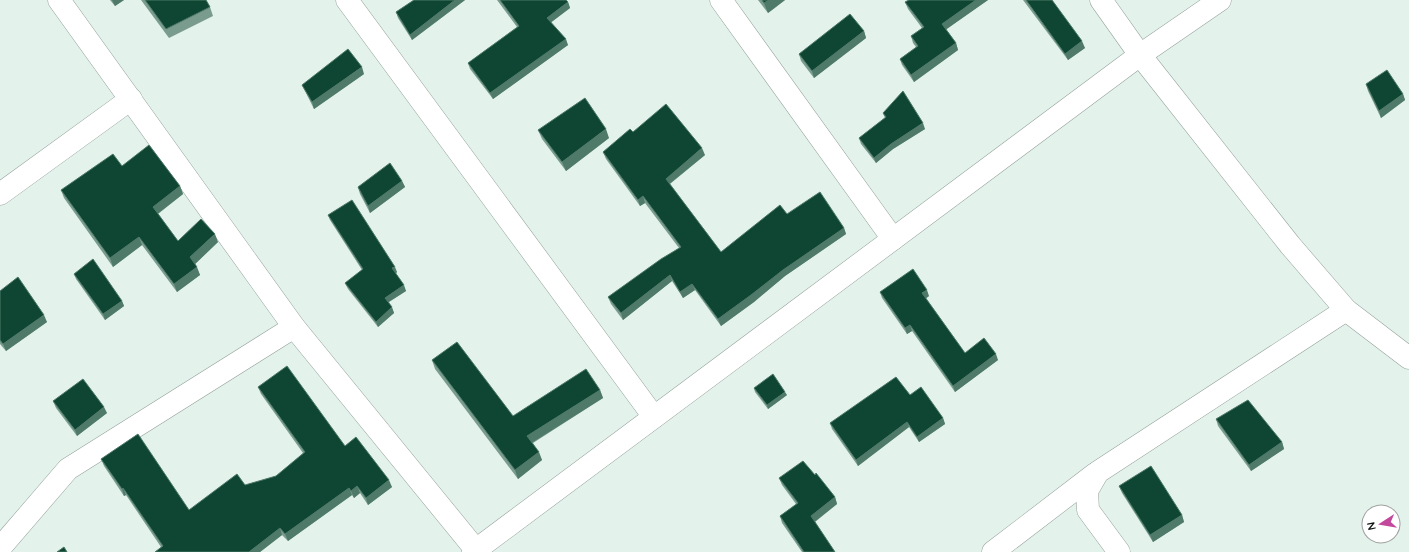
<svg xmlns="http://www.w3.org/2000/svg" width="1409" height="552" font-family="Quicksand,sans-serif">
<rect width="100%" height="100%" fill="#e3f2eb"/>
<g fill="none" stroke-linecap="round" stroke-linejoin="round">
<!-- minor casing -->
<g stroke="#96a49d" stroke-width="23">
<g id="minor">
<path d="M59,0L294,327L476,550"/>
<path d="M347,0L654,417"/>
<path d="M721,0L893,239"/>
<path d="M1101,0L1140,55L1290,245L1346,310L1098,472L1087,491L1088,510L1119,552"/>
<path d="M0,194L131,99"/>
<path d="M1346,310L1409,358"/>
<path d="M0,548L68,469L294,327"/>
<path d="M473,552L1140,55L1220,0"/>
<path d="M993,552L1095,474"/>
</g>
</g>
<!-- minor -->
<use href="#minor" stroke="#fff" stroke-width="22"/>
</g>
<!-- wall -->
<g fill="#799c8f">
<path d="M110,0H124L115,6Z"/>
<path d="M141,0H206L210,7L213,16L169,38Z"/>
<path d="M414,0H465L412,40L398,18L396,12Z"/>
<path d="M497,0H566L568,2L570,8L551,22L568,45L493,99L470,69L468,63L517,27Z"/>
<path d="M758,0H785L768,13Z"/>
<path d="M909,0H988L946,29L956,43L958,50L914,82L902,65L900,59L916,47L913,43L911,36L922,28L908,9L905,2Z"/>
<path d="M1023,0H1052L1085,48L1068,60Z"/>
<path d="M864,31L866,38L814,78L801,61L799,54Z"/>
<path d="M364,74L314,109L302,85Z"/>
<path d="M1366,84L1403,94L1405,100L1381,118L1368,91Z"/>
<path d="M883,113L925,129L893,149L876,163L861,144L859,138L885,118Z"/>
<path d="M538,130L609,138L566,171L542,139Z"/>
<path d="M633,132L705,155L670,184L721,252L787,214L844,228L846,234L785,276L754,302L721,326L695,290L683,298L672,281L623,320L611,304L608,297L679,248L645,203L640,206L606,159L603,152Z"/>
<path d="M122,166L180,186L183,194L158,214L178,241L218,242L195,264L200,275L177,292L142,245L113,267L64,198L61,190Z"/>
<path d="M402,181L405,187L370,213L360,194L358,187Z"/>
<path d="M328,215L397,272L396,273L406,291L389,302L394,313L378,327L348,289L345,283L362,270L330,220Z"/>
<path d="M74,274L122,301L124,306L105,320L76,279Z"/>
<path d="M0,291L47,322L6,351L0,344Z"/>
<path d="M880,292L929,296L926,298L965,353L998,360L955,392L912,331L907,334L882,298Z"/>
<path d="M432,360L513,416L600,390L603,398L533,443L542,460L518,479L435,369Z"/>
<path d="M258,387L345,446L392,487L368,505L360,493L354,498L352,495L288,541L282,535L260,552H155L161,547L126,495L124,496L104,466L101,459L189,510L245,485L276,476L303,453L261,394Z"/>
<path d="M754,388L787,395L768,409L755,392Z"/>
<path d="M53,401L107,413L77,436L56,408Z"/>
<path d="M943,418L945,424L919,442L909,427L858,466L832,429L830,423Z"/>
<path d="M1216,419L1282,442L1284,449L1251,471L1218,426Z"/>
<path d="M815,475L835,497L837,504L815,522L835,552H802L782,523L780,516L796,504L782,485L779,478Z"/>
<path d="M1119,486L1182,515L1184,522L1153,542L1122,493Z"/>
</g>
<!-- shaded-wall -->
<g fill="#4f7a6a">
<path d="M112,0H124L115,6Z"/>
<path d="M455,0H465L412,40L410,35Z"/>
<path d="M769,0H785L768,13L764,3Z"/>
<path d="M976,0H988L944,31L942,24Z"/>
<path d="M568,2L570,8L549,24L547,18Z"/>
<path d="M864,31L866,38L814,78L812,71Z"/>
<path d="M566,39L568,45L493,99L490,93Z"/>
<path d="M1082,41L1085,48L1068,60L1065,54Z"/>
<path d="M956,43L958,50L914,82L911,75Z"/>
<path d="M362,67L364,74L314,109L312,102Z"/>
<path d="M1403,94L1405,100L1381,118L1379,111Z"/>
<path d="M923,123L925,129L893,149L876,163L874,158L891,144Z"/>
<path d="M606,129L609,138L566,171L562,162Z"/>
<path d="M702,148L705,155L668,185L666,179Z"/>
<path d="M402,181L405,187L370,213L368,206Z"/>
<path d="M180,186L183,194L156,215L153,207Z"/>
<path d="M643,196L645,203L640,206L638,200Z"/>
<path d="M844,228L846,234L785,276L754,302L721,326L718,319L783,270Z"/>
<path d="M215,234L218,242L193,266L190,257Z"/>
<path d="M139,237L142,245L113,267L110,258Z"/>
<path d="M197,267L200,275L177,292L174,284Z"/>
<path d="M395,267L397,272L395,274L392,268Z"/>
<path d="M670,275L672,281L623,320L621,313Z"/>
<path d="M692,284L695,290L683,298L680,292Z"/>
<path d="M404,285L406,291L387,303L385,298Z"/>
<path d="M927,290L929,296L925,299L922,293Z"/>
<path d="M122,301L124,306L105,320L103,314Z"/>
<path d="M392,307L394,313L378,327L376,322Z"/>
<path d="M44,315L47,322L6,351L3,344Z"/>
<path d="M910,325L912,331L907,334L905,328Z"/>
<path d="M996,354L998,360L955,392L953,386Z"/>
<path d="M600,390L603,398L530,444L527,436Z"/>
<path d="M785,392L787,395L768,409L767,405Z"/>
<path d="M104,407L107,413L77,436L75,430Z"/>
<path d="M943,418L945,424L919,442L917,437Z"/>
<path d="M907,422L909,427L858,466L856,460Z"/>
<path d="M1282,442L1284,449L1251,471L1249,465Z"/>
<path d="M539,452L542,460L518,479L515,470Z"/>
<path d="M389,480L392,487L368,505L366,498Z"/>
<path d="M357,486L360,493L354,498L351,491Z"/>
<path d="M123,488L126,495L124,496L122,489Z"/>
<path d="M349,488L352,495L288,541L285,534Z"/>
<path d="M835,497L837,504L813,523L811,516Z"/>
<path d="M1182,515L1184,522L1153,542L1150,535Z"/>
<path d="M280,528L282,535L260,552H249Z"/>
</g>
<!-- building -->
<g fill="#0f4633" stroke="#4f7a6a">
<path d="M145,0H206L210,7L166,29Z"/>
<path d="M414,0H455L410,35L396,12Z"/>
<path d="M500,0H566L568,2L547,18L566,39L490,93L468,63L519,26Z"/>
<path d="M762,0H769L764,3Z"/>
<path d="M909,0H976L942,24L956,43L911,75L900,59L918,46L911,36L924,27L905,2Z"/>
<path d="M1026,0H1052L1082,41L1065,54Z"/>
<path d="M850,14L864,31L812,71L799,54Z"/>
<path d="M348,49L362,67L312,102L302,85Z"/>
<path d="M1387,70L1403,94L1379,111L1366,84Z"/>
<path d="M903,91L923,123L891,144L874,158L859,138L886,117L883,113Z"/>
<path d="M585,98L606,129L562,162L538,130Z"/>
<path d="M666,104L702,148L666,179L721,252L780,205L787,214L820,192L844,228L783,270L751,295L718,319L692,284L680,292L670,275L621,313L608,297L661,259L681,247L643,196L638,200L603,152L630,129L633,132Z"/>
<path d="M149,145L180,186L153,207L178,241L201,219L215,234L190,257L197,267L174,284L139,237L110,258L61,190L113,154L122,166Z"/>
<path d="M390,163L402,181L368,206L358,187Z"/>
<path d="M352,200L395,267L392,268L404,285L385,298L392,307L376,322L345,283L363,269L328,215Z"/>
<path d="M93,259L122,301L103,314L74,274Z"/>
<path d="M913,269L927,290L922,293L965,353L984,338L996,354L953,386L910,325L905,328L880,292Z"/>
<path d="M18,277L44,315L3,344L0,340V291Z"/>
<path d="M457,342L513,416L586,369L600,390L527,436L539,452L515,470L432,360Z"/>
<path d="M287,366L345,446L356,437L389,480L366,498L357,486L351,491L349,488L285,534L280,528L249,552H155L163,546L123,488L122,489L101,459L138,434L189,510L237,474L245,485L276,476L305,452L258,387Z"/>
<path d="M773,374L785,392L767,405L754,388Z"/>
<path d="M896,377L910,395L921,387L943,418L917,437L907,422L856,460L830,423Z"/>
<path d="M83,379L104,407L75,430L53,401Z"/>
<path d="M1248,400L1282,442L1249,465L1216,419Z"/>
<path d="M803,461L815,475L816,473L835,497L811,516L835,552H804L780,516L798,503L779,478Z"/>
<path d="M1151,466L1182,515L1150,535L1119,486Z"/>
<path d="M64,547L67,552H57Z"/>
</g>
<!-- north arrow -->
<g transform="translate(1381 524) rotate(258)"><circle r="19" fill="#ffffff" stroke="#9fa1a0"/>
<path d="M0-3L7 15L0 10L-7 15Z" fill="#c2489c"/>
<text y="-6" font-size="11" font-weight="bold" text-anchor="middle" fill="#0f1411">N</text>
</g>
</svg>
